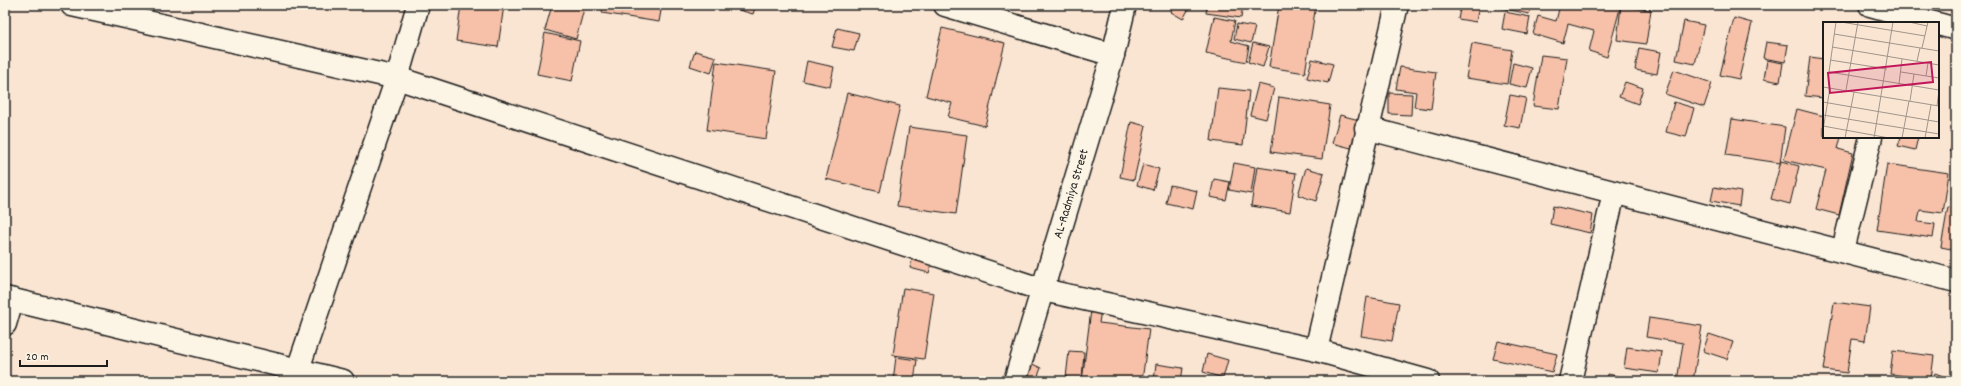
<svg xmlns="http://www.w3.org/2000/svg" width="1961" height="386" font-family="Dekko,sans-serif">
<rect width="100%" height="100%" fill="#fae5d3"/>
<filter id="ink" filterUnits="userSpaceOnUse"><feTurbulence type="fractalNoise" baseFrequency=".025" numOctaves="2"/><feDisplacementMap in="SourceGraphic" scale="8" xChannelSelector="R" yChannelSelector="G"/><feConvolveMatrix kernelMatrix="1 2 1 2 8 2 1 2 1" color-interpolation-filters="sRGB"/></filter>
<g filter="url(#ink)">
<!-- building -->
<g fill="#f6c1a8" stroke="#1c1c1c">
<path d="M461,5H504L498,47L456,41Z"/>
<path d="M552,5H585L576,39L545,30Z"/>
<path d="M603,5H662L659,22L602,13Z"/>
<path d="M740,5H756L753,14L739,10Z"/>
<path d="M1175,5H1191L1183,19L1171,12Z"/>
<path d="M1207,5H1243L1241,18L1206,13Z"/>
<path d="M1279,5H1316L1305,73L1269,67Z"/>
<path d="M1461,5H1479L1476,22L1458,19Z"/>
<path d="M1487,5H1531L1529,14Z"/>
<path d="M1560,5H1621L1607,57L1589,51L1594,31L1568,24L1563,43L1533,34L1538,16L1556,21Z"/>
<path d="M1621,6L1651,10L1646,44L1617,40Z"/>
<path d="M1505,12L1530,17L1527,34L1502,29Z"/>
<path d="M1214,17L1235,21L1231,41L1249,46L1246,62L1206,53Z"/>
<path d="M1734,18L1752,23L1739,79L1720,75Z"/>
<path d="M1684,21L1704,25L1695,64L1676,60Z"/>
<path d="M1237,24L1255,27L1251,43L1234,39Z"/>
<path d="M837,28L859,33L854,51L832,47Z"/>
<path d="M942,28L1005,43L985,126L948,117L952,103L926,96Z"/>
<path d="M545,33L580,41L572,81L537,74Z"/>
<path d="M1766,42L1788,45L1785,62L1763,58Z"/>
<path d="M1253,43L1269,47L1263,67L1248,62Z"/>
<path d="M1472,43L1512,50L1507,84L1466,78Z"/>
<path d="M1639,48L1661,52L1657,74L1635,70Z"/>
<path d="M695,51L716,57L711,73L690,66Z"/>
<path d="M1541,55L1567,58L1559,109L1533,106Z"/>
<path d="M1810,57L1824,59V98L1805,96Z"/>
<path d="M1312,59L1333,64L1328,83L1307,78Z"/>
<path d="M1767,60L1783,63L1780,82L1764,79Z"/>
<path d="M807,61L834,67L830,87L803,81Z"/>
<path d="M716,62L776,71L766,139L707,130Z"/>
<path d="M1513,63L1532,68L1527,88L1509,84Z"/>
<path d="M1400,67L1436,72L1431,109L1414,107L1416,92L1396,89Z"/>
<path d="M1674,70L1712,83L1704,107L1665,94Z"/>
<path d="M1625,82L1643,88L1638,104L1619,97Z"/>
<path d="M1258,84L1274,88L1266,119L1250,115Z"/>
<path d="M1218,88L1249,91L1243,145L1211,141Z"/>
<path d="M847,93L900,106L880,192L826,179Z"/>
<path d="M1389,93L1412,94L1411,115L1389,114Z"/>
<path d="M1510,95L1526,98L1520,128L1504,125Z"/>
<path d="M1279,97L1330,105L1322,159L1271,152Z"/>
<path d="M1674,102L1694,108L1686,137L1666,132Z"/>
<path d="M1797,109L1824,116V137H1841L1838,149L1853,153L1839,215L1816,209L1826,170L1784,160Z"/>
<path d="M1340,115L1359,120L1351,148L1332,143Z"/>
<path d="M1732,119L1785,127L1780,163L1726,155Z"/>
<path d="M1131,122L1146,126L1134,180L1120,177Z"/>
<path d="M909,127L967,135L956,214L897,206Z"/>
<path d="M1956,134V154L1950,151Z"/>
<path d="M1901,137H1918L1915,150L1898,146Z"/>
<path d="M1781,161L1799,166L1790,204L1771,199Z"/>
<path d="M1234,163L1255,167L1251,194L1229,190Z"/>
<path d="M1143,164L1159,169L1153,190L1137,185Z"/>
<path d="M1887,164L1949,173L1943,213L1920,210L1918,222L1935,224L1933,238L1877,230Z"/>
<path d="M1257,167L1296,173L1290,212L1251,206Z"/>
<path d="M1306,168L1324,173L1316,201L1298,195Z"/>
<path d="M1214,179L1230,182L1226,200L1210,197Z"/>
<path d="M1956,181V201L1951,200Z"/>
<path d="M1170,185L1197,191L1193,209L1166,203Z"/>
<path d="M1714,187L1741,192L1739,206L1711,201Z"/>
<path d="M1553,206L1593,215L1590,233L1550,224Z"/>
<path d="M1948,207L1956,208V250L1941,247Z"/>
<path d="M913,255L933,260L929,273L910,268Z"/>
<path d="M903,288L934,293L924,359L893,355Z"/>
<path d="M1367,297L1399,303L1392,341L1361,336Z"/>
<path d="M1092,302L1102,303L1099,323L1149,329L1142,381H1082Z"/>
<path d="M1834,302L1870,307L1865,341L1852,339L1847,373L1824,370Z"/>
<path d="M1649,318L1702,326L1693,381H1677L1683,343L1646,337Z"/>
<path d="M1709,334L1733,342L1727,359L1703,351Z"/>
<path d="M1498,341L1557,354L1552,372L1493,359Z"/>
<path d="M1627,347L1662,352L1659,373L1624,368Z"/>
<path d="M1069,351L1084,352L1082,379L1066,378Z"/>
<path d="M1893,351L1934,356L1931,379L1890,374Z"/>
<path d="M1207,354L1228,360L1223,378L1203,372Z"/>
<path d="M896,357L917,360L914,381H893Z"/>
<path d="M1028,362L1041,368L1036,381H1020Z"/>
<path d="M1156,364L1183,368L1181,381H1154Z"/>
<path d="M1935,373L1956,381H1932Z"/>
<path d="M1608,374L1638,381H1607Z"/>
<path d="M1722,378L1733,381H1721Z"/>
</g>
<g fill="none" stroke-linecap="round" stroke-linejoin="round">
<!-- minor casing -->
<g stroke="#1c1c1c" stroke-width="25">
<g id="minor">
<path d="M72,5L397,78L1043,290L1316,350L1428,381"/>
<path d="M945,5L1113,55"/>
<path d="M1870,5L1934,23"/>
<path d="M1938,24L1956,29"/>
<path d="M1366,128L1956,281"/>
<path d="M1843,250L1871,137"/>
<path d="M5,298L343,381"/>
<path d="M5,324L12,300"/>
<path d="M1316,350L1397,5"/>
<path d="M298,369L397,78L418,5"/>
<path d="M1015,381L1113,55L1125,5"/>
<path d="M1570,381L1614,193"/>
</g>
</g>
<!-- minor -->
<use href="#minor" stroke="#fcf5e5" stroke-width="22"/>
</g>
</g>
<g text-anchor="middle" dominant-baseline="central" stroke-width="3" stroke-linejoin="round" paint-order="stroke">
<!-- street labels -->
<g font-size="13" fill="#1c1c1c" stroke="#fcf5e5">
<text transform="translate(1072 194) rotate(-73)">AL-Radmiya Street</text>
</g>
</g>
<!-- overview -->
<g transform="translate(1823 22)">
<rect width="116" height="116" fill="#fae5d3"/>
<path fill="none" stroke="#a1958a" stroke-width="1" d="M13,0L6,50L116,68M18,0L102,14M86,0L104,4M11,12L116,29M9,25L116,43M99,26L105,0M7,38L64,47M94,39L97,26M78,50L116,56M103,54L105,41M76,62L79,37M0,65L116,84M23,68L35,0M87,79L91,52M0,80L116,100M114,84L116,68M0,93L116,112M0,104L66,116M0,108L7,66M22,116L31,70M51,116L70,0M79,116L86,79M102,116L108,83"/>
<path fill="#c2185b" fill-opacity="0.15" stroke="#c2185b" stroke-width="2" d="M108,40L110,60L7,71L5,51Z"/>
<rect width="116" height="116" fill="none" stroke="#1c1c1c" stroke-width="2"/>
</g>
<!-- margin -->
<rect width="1961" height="386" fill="none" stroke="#fcf5e5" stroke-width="20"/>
<rect x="10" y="10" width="1941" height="366" fill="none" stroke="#1c1c1c" stroke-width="1.5" filter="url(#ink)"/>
<!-- scale -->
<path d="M20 360v6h87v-6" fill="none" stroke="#1c1c1c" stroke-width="2"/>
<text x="26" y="360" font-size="12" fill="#1c1c1c" stroke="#fcf5e5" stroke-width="3" paint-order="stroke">20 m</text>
</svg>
